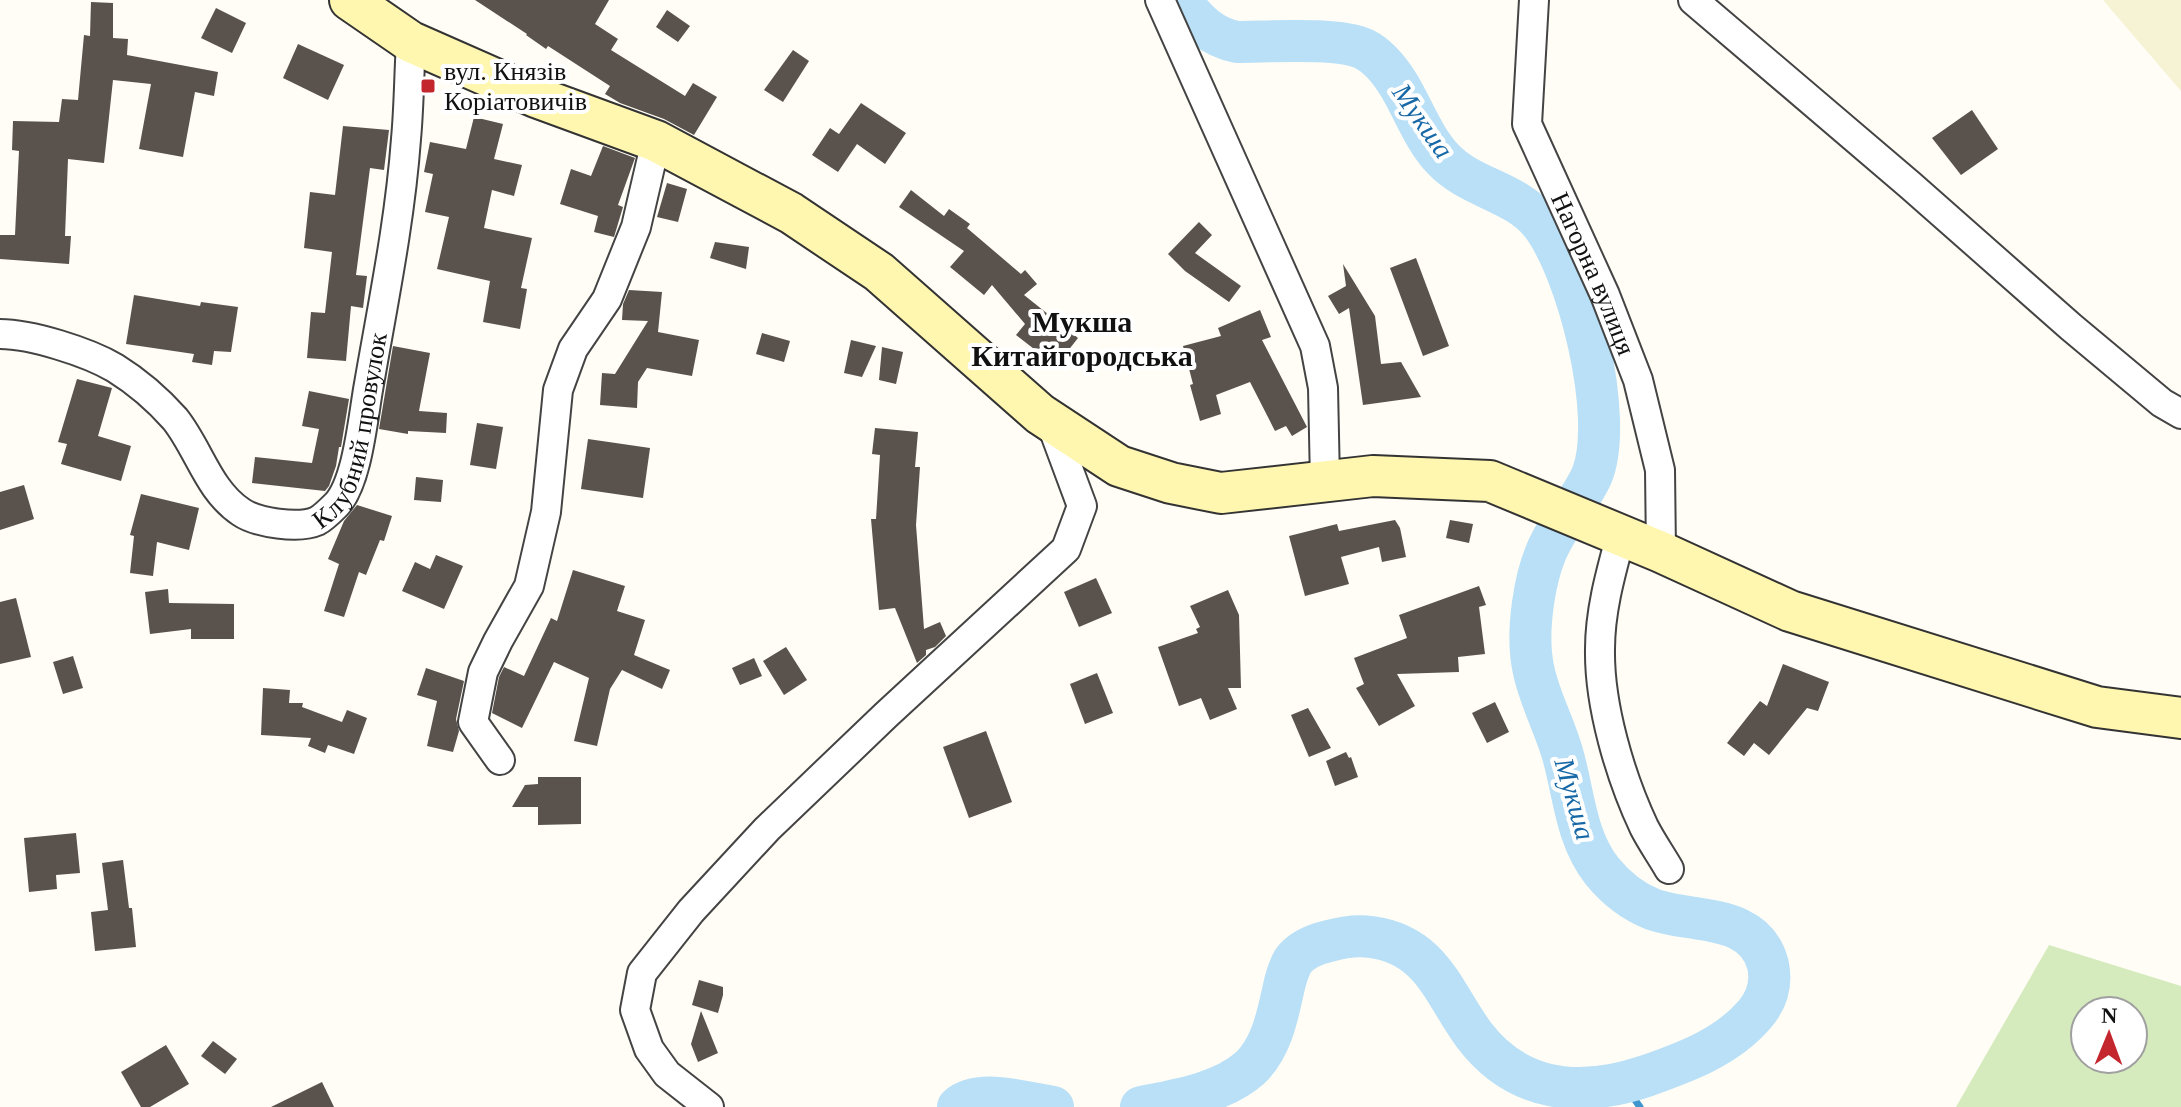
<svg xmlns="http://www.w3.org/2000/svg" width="2181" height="1107" font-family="'Times New Roman',serif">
<rect width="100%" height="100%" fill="#fffdf5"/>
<!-- farmland -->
<path fill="#f6f3d4" d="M2103,0H2181V91Z"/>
<!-- green -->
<path fill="#d5ebbd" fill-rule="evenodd" d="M2049,945L2181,986V1107H1956ZM2085,1011H2133V1059H2085Z"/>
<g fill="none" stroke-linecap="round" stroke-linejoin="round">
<!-- stream -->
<path stroke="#3f96cf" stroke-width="7" d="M1623,1083L1640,1107"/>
<!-- river -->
<g stroke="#b9e0f7" stroke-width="42">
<path d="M958,1107C979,1088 1027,1103 1053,1107"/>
<path d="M1141,1107C1177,1100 1222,1093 1250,1068C1271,1048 1277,1018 1283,991C1285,981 1288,970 1293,961C1301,950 1316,944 1329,941C1343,937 1357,935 1371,937C1432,945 1443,993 1474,1035C1518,1093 1581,1098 1646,1076C1686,1062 1727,1047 1755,1014C1767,1000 1772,984 1768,965C1755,912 1692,924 1652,909C1632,901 1615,887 1602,871C1575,837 1574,792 1562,752C1554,725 1540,699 1534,672C1525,634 1534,571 1553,538C1565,516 1582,498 1592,475C1615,418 1578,269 1540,222C1514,191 1470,188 1443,159C1424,139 1414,111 1400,87C1391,72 1380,57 1364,49C1338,37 1268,42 1237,42C1211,37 1196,21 1180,0"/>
</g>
</g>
<!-- building -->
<g fill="#5a524d">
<path d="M475,0H609L595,24L618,39L611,50L685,96L693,83L717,97L694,135L664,119L620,103L605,94L610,86L548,46L546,49L526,35L527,34Z"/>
<path d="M91,2L113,3V38L128,39L127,55L218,72L214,96L195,92L183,157L139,149L151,84L113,80L104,163L68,159L65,236H71L69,264L0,259V235H15L19,151L12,150L13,121L59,122L62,99L78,100L84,35L90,36Z"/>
<path d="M216,8L246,23L232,53L201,38Z"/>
<path d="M667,10L690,26L678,42L656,27Z"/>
<path d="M298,44L344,65L328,100L283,78Z"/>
<path d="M793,50L809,61L783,102L764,90Z"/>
<path d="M861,103L906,133L885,164L857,144L838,172L812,155L830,128L839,134Z"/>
<path d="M1972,110L1998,149L1961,175L1932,138Z"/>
<path d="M474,117L503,124L494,159L522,165L514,196L492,190L484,228L532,238L521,288L527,289L520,329L483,322L490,281L437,269L449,217L425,212L433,174L424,172L430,142L466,149Z"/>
<path d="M343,126L389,130L384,170L370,168L356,275L367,276L363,308L351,306L346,361L307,358L311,312L325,313L332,252L304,248L310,192L335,195Z"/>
<path d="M603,146L635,158L618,205L623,207L614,237L594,232L598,216L560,204L571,169L591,176Z"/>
<path d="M667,183L687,189L678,222L657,217Z"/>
<path d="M911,190L944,216L949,209L970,224L967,228L1021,274L1025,270L1037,284L1024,295L1078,338L1056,366L1016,335L1025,324L992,285L984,295L950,267L964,251L899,207Z"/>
<path d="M1199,222L1212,235L1195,253L1241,286L1229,302L1185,271L1168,254Z"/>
<path d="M715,242L749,247L746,269L710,258Z"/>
<path d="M1416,258L1449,346L1423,356L1390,268Z"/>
<path d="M1343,264L1375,316L1381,364L1401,362L1421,397L1363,405L1349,308L1339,314L1328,296L1346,286Z"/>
<path d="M629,290L662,292L658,332L699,340L692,376L647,368L638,382L637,408L600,405L602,373L615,374L648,321L622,320L623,304Z"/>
<path d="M134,295L200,306L201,302L238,307L231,352L214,351L212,365L192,362L194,354L126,344Z"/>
<path d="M1260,310L1271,337L1262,340L1307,427L1292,436L1286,426L1275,431L1250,382L1216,395L1221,414L1200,421L1190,385L1193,384L1183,346L1221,336L1218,328Z"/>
<path d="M762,333L790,341L784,362L756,354Z"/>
<path d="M851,340L876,346L862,377L844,373Z"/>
<path d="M393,346L430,353L419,411L447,413L446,433L408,431V434L379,429Z"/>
<path d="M882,347L903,352L896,384L879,380Z"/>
<path d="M77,379L112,388L98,436L131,446L121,481L61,464L67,444L58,442Z"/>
<path d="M309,391L349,399L341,447H339L336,466L329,486L325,491L252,483L255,457L312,463L319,429L302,426Z"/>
<path d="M477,423L503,427L496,469L470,465Z"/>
<path d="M875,428L918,432L915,467H920L916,525L924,629L940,622L946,636L935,647L926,650V655L917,663L895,608L879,610L871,519H876L880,455L872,454Z"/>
<path d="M588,439L650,448L643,498L581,489Z"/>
<path d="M416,477L443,480L441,502L414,500Z"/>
<path d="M24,485L34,519L0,530V492Z"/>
<path d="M141,494L199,508L189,550L157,542L153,576L130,573L134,536L130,535Z"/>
<path d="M357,505L392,516L384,541L380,540L366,575L359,572L344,617L324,611L339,564L328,559L344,521Z"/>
<path d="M1395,520L1400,528L1406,557L1382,562L1379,547L1341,557L1349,584L1305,596L1289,536L1337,524L1339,531Z"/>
<path d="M1450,520L1473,524L1469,543L1446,538Z"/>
<path d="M436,555L463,566L444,609L402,591L415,562L430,569Z"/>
<path d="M573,570L625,586L617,611L645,620L634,655L670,670L662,689L622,670L610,689L597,746L574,741L589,678L554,662L522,728L492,713L499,677L504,667L524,676L551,618L557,621Z"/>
<path d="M1096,578L1112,613L1079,627L1064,592Z"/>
<path d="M1479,586L1486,605L1479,607L1485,654L1458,657L1459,672L1397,674L1415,706L1379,726L1356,688L1364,684L1354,658L1407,638L1399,615Z"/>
<path d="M168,589L169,603L234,604V639H191V629L150,634L145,592Z"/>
<path d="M1228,590L1239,615L1241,688H1228L1237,709L1210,720L1201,698L1179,706L1158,647L1198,633L1196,629L1200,627L1190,606Z"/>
<path d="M16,598L31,657L0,664V602Z"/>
<path d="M786,647L807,680L784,695L763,661Z"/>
<path d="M73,656L83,688L63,694L53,662Z"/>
<path d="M754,658L762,676L740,685L732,668Z"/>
<path d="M1783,664L1829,682L1818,711L1807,708L1769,755L1754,743L1744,756L1727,743L1760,701L1767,706Z"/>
<path d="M426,668L464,681L456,719L459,731L453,752L427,746L437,701L417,695Z"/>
<path d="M1097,673L1113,713L1085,724L1070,684Z"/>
<path d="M263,688L290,690L289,703H303L302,707L342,722L347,710L367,718L354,754L328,745L325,753L308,746L311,738L261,735Z"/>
<path d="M1495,702L1509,732L1487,743L1472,713Z"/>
<path d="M1308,708L1331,748L1309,757L1291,715Z"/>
<path d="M986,731L1012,802L969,818L943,747Z"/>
<path d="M1346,752L1349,758L1351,757L1358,777L1335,786L1326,761Z"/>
<path d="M538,777H581V824L538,825V807H512L525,785L538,784Z"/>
<path d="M76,833L80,873L56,875L57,889L29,892L24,838Z"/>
<path d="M123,860L129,908H132L136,947L95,951L91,912L108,910L102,863Z"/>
<path d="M699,980L723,987V995L718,1013L692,1005Z"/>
<path d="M701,1011L718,1053L698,1062L691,1044Z"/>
<path d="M213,1041L237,1059L225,1074L201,1056Z"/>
<path d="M166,1045L189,1084L150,1107H141L121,1072Z"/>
<path d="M322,1082L334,1107H271Z"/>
</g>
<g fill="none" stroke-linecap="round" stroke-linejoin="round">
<!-- minor casing -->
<g stroke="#444" stroke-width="32">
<g id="minor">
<path d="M1160,0L1315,346L1323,388L1325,481"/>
<path id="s1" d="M1534,0L1527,124L1605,295L1638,380L1660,470L1661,552"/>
<path d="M1693,0L1910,185L2071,327L2162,403L2181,414"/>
<path id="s2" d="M0,334C31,334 88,352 115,368C136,381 159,401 175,419C199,449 208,490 241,512C257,523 299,529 317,521C323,518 331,510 336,505C358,482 363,416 369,384C383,303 400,221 406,139C409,107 409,75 411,42"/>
<path d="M1621,535C1611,572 1600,610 1600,649C1599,705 1620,776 1644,827C1651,841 1661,855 1669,869"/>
<path d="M500,760L473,722L483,672L498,641L529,586L546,512L558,390L573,349L607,299L636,227L656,141"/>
<path d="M709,1107L667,1074L649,1049L635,1010L642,973L691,911L767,829L886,715L1066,549L1082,506L1050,420"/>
</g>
</g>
<!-- secondary casing -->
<g stroke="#333" stroke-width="44">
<path id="secondary" d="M350,0L411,42L536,97L656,141L791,213L879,272L1040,414L1119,466L1171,483L1221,493L1373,476L1490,481L1661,552L1790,611L2097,707L2181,718"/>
</g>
<!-- minor -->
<use href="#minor" stroke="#fff" stroke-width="28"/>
<!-- secondary -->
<use href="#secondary" stroke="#fff6b0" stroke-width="40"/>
</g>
<!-- markers -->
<rect fill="#c4262e" stroke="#fff" stroke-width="3" x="420" y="78" width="16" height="16" rx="4"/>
<g text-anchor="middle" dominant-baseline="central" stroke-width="8" stroke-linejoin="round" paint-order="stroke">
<!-- poi labels -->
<g font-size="26" fill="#111" stroke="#fff" text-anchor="start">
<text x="444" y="71">вул. Князів<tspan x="444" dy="30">Коріатовичів</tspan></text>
</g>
<!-- street labels -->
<g font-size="26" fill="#111" stroke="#fff">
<text stroke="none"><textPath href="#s1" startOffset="288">Нагорна вулиця</textPath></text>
<text stroke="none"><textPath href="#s2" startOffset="494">Клубний провулок</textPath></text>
</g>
<!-- water labels -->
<g font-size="28" font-style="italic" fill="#1768a6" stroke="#fff">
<text transform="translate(1423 121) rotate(55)">Мукша</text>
<text transform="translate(1575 799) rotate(74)">Мукша</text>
</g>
<!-- quarter labels -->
<g font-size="30" font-weight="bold" fill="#111" stroke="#fff">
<text x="1082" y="321">Мукша<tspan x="1082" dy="34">Китайгородська</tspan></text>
</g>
</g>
<!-- north arrow -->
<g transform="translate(2109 1035) rotate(1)"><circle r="38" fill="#ffffff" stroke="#a0a0a0" stroke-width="2"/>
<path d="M0-6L14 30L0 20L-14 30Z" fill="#c4262e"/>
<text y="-12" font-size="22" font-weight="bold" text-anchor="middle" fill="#111111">N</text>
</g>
</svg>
